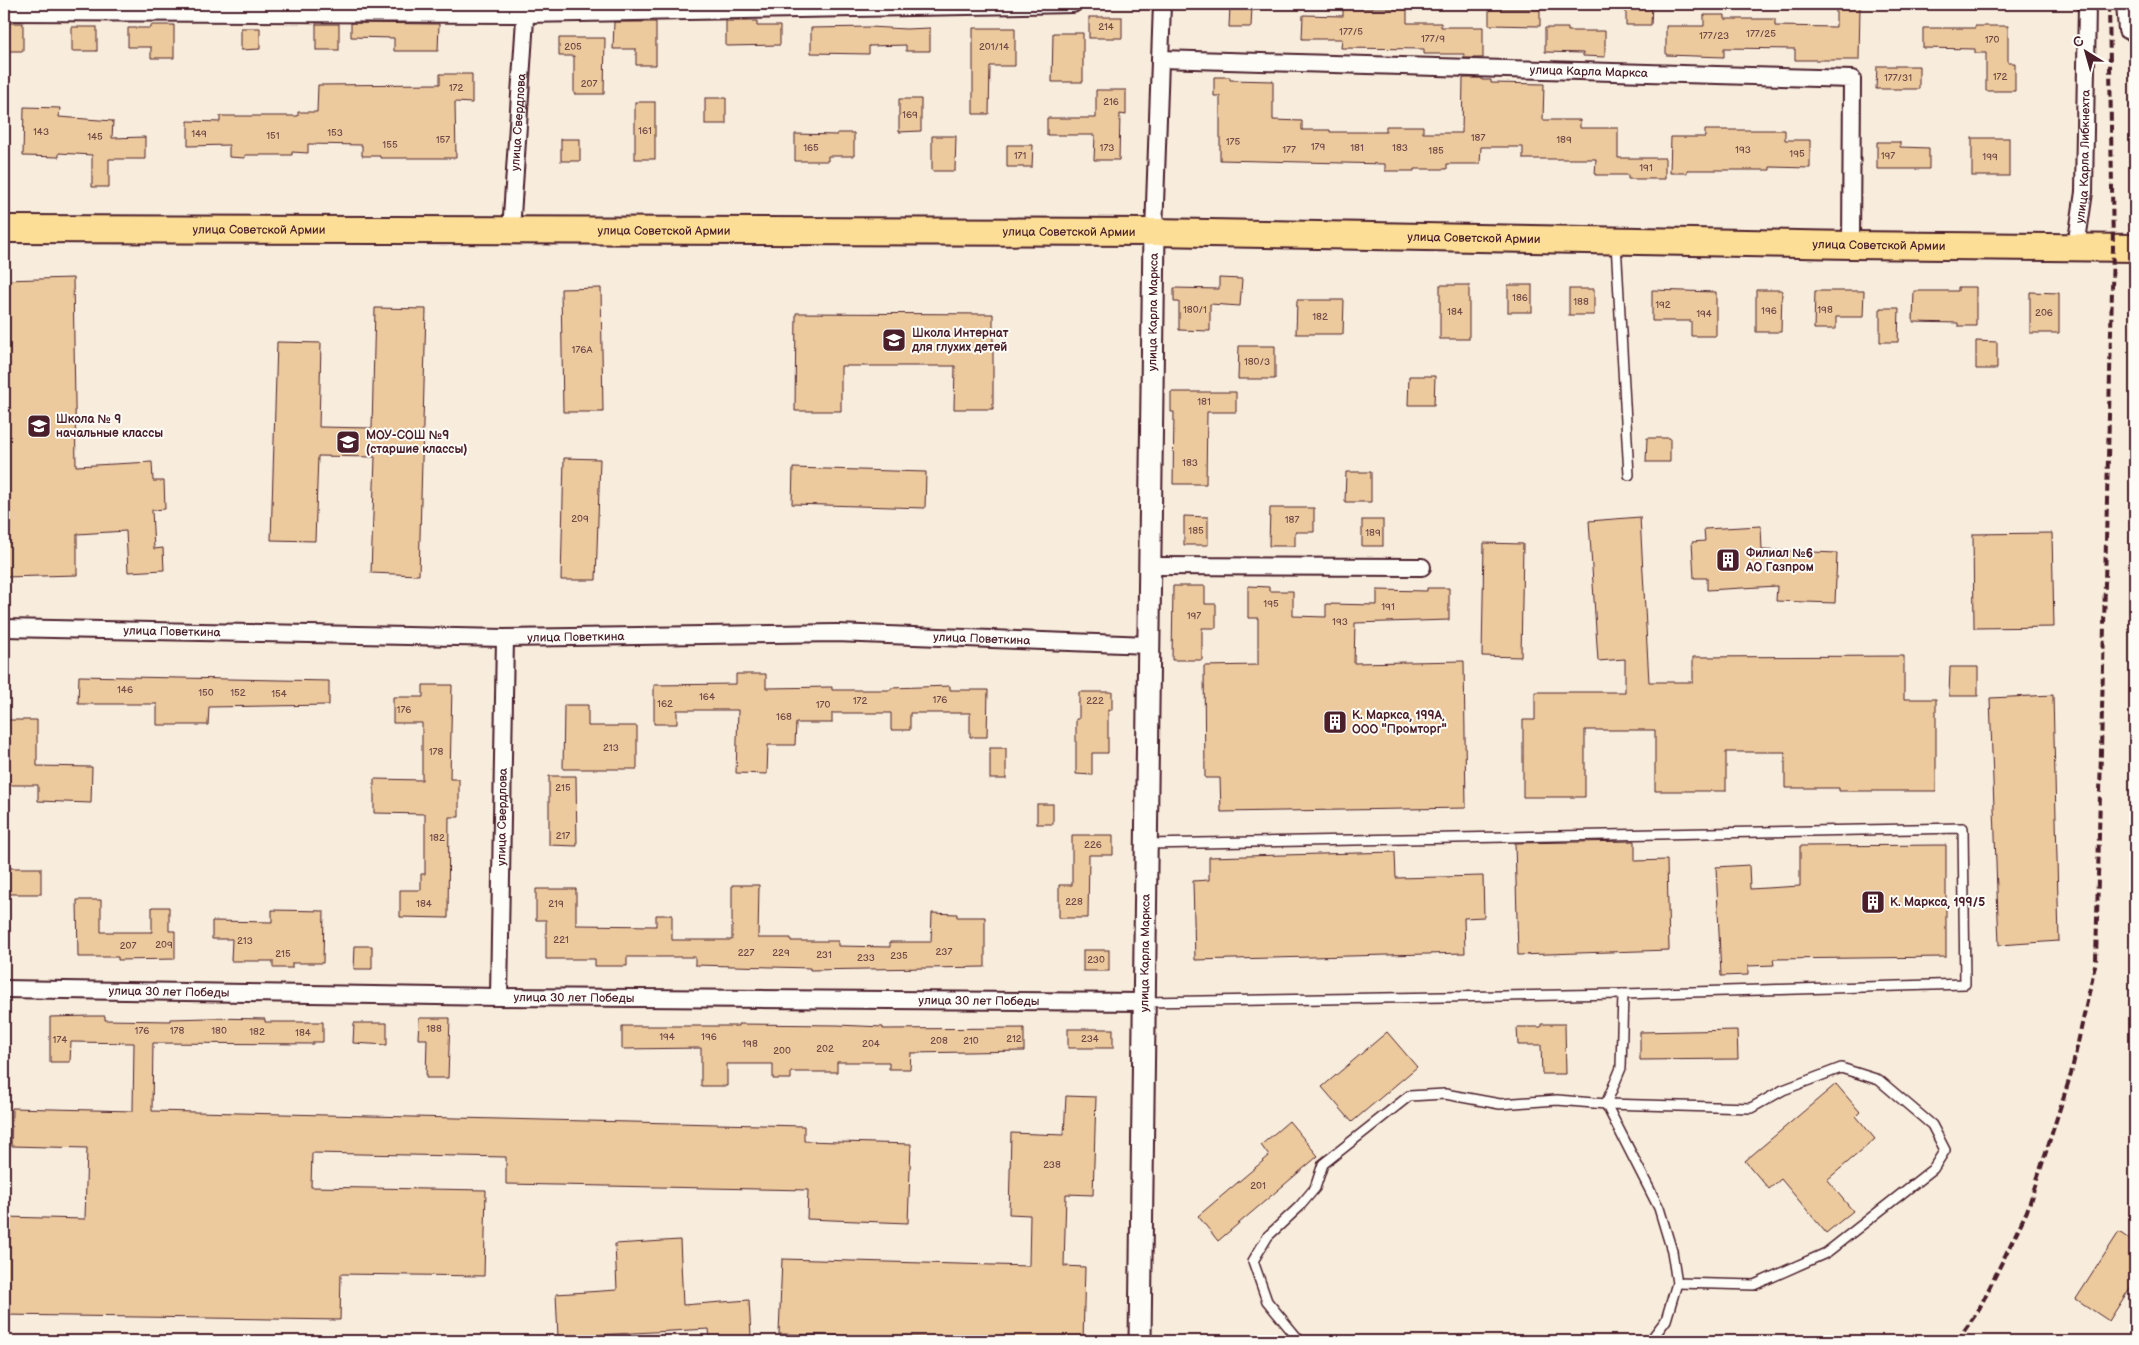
<svg xmlns="http://www.w3.org/2000/svg" width="2139" height="1345" font-family="'Balsamiq Sans',sans-serif">
<rect width="100%" height="100%" fill="#f8eddc"/>
<filter id="ink" filterUnits="userSpaceOnUse"><feTurbulence type="fractalNoise" baseFrequency=".02" numOctaves="2"/><feDisplacementMap in="SourceGraphic" scale="10" xChannelSelector="R" yChannelSelector="G"/><feConvolveMatrix kernelMatrix="1 2 1 2 8 2 1 2 1" color-interpolation-filters="sRGB"/></filter>
<g filter="url(#ink)">
<!-- building -->
<g fill="#ecca9d" stroke="#4a1f2b">
<path d="M1626,4H1652L1651,25H1626Z"/>
<path d="M1836,5H1860L1859,60H1795V49L1724,48V57L1666,55V26H1704V15H1725V19H1775V26L1836,27Z"/>
<path d="M1230,6H1252L1251,27H1229Z"/>
<path d="M1343,8H1407V23H1441V27H1483V58H1464V54H1424V49L1341,48L1342,39H1302L1303,15L1343,16Z"/>
<path d="M1489,8H1540V26L1489,25Z"/>
<rect x="1089" y="17" width="33" height="21"/>
<path d="M726,21H757V26H780V45L726,46Z"/>
<path d="M614,22H656V65H636V49H613Z"/>
<rect x="4" y="23" width="19" height="28"/>
<path d="M351,23L439,24L438,51H394V38L351,37Z"/>
<rect x="316" y="24" width="23" height="26"/>
<path d="M151,25H174V58H151V47H128V28H151Z"/>
<path d="M1975,26H2008V63H2015V91H1986V53H1975V49L1923,48V28H1975Z"/>
<rect x="72" y="27" width="25" height="24"/>
<path d="M870,27L906,29L930,28V51H906V45L869,46V54L811,53V28Z"/>
<path d="M241,28H260V49L241,50Z"/>
<path d="M973,28H1015V66H990L989,114H973Z"/>
<path d="M1545,28H1568V31H1605V57L1583,56V53L1545,52Z"/>
<path d="M1053,33H1083V82H1052Z"/>
<path d="M559,38H605L604,94H574V56H559Z"/>
<path d="M1877,66H1919V89H1876Z"/>
<path d="M440,74H472V103L455,102L456,158H380V156H362V145L308,144V153L292,152V155H245V158L229,157V145L188,146V121L220,122V116H298V112H317L318,85L440,84Z"/>
<path d="M1214,77H1230V80L1273,81V120L1302,121V130H1330V132H1386V126H1423V133H1462L1463,78H1482V80H1491V83L1544,84L1543,120H1580V128H1618V158H1665V179H1628V175H1595L1596,159H1523V147H1481L1480,164H1447V169H1414V171H1385V164L1220,160V96H1214Z"/>
<path d="M1096,90H1126V115L1120,114L1119,160H1094L1095,135H1047V118H1096Z"/>
<rect x="705" y="98" width="21" height="26"/>
<path d="M899,99H921V131L899,132Z"/>
<rect x="635" y="102" width="20" height="57"/>
<path d="M24,107L60,108L59,117L113,121L112,138L145,137V159H109V187H92V155L59,153V157L23,156Z"/>
<path d="M1705,130H1785V140H1810V168L1770,167V170H1687V173H1670L1671,137H1705Z"/>
<path d="M837,133H854V156H828V161H795V134L837,135Z"/>
<path d="M932,136H956L955,171H932Z"/>
<rect x="1972" y="138" width="37" height="38"/>
<rect x="561" y="139" width="19" height="22"/>
<path d="M1877,142H1900V147L1929,148V169H1877Z"/>
<path d="M1007,145H1033L1032,167H1007Z"/>
<path d="M73,278L76,466L152,462L153,481H164L165,509L152,510L154,549L163,548L164,570L128,572L126,531L77,534V575L4,577V280Z"/>
<path d="M1219,278L1242,279L1240,306L1210,304V331L1179,330V302H1174V288L1219,289Z"/>
<rect x="1440" y="285" width="29" height="54"/>
<rect x="1508" y="285" width="24" height="27"/>
<path d="M1958,287H1976V326H1958V323L1913,322L1914,291H1958Z"/>
<path d="M601,288L603,412H563L561,289Z"/>
<rect x="1569" y="289" width="25" height="26"/>
<path d="M1652,290L1716,292V336H1691V321H1652Z"/>
<path d="M1756,290H1782L1781,332H1756Z"/>
<path d="M1815,291H1864L1863,317H1836V329H1814Z"/>
<path d="M2030,292L2059,293V333H2030Z"/>
<path d="M1297,300H1344L1343,334H1296Z"/>
<path d="M375,308L426,309L419,575L371,573L375,457L318,456L315,541L271,540L277,342L321,343L319,427L372,428Z"/>
<path d="M1880,308H1899L1898,342H1880Z"/>
<path d="M796,313L993,314V409H954L955,366H841V411H795Z"/>
<path d="M1976,341L1997,342V369H1976Z"/>
<path d="M1239,346H1275V379H1238Z"/>
<path d="M1409,376H1435L1434,405H1408Z"/>
<path d="M1171,392H1236V412H1207L1206,484H1173L1174,412H1171Z"/>
<path d="M1647,438H1670V462H1646Z"/>
<path d="M564,458L600,459L596,580H561Z"/>
<path d="M793,468L926,472L925,508L792,504Z"/>
<path d="M1346,472H1371V502H1345Z"/>
<path d="M1270,508H1314V532H1295V546H1269Z"/>
<path d="M1184,516L1208,517V545H1184Z"/>
<path d="M1640,517L1649,682H1693V657L1904,656V699H1936V791H1839V788H1785V752H1726V791H1655V730H1585V797H1523V720H1535V692H1625V659L1598,661L1589,521Z"/>
<rect x="1362" y="520" width="21" height="26"/>
<path d="M1761,526L1762,550L1837,553L1835,603L1776,601L1777,586L1707,590V578H1694L1692,542L1705,541L1704,529Z"/>
<path d="M2052,533L2054,627L1974,628L1973,534Z"/>
<path d="M1484,543L1523,544L1521,657L1482,656Z"/>
<path d="M1173,586H1205V604H1216V628H1202V660H1172Z"/>
<path d="M1248,586L1269,587V591H1293V616L1326,617V604L1377,605V590L1427,591V588H1449V620L1355,623L1354,663L1464,661L1466,808L1221,812L1220,778H1205L1204,666L1258,665V618H1248Z"/>
<path d="M1950,667H1978V696H1949Z"/>
<path d="M736,674H766V688L832,687V690H891V688L950,686V690H988L987,737H970V713H910V730H891V713H832V723H796L795,745H768L767,774L736,773L738,710H677V724H654V685L736,684Z"/>
<path d="M79,676L329,681V705L209,707L208,725H157V704H78Z"/>
<path d="M423,685H452L450,779H459V817H449L448,918L400,917V890H421V874H425V814L374,813V779L422,780V723H393V697H423Z"/>
<path d="M1079,692H1112V710H1108V753H1092V775L1076,774V719H1079Z"/>
<path d="M2053,695L2059,941L1999,945L1990,698Z"/>
<path d="M564,705H588V726H637V769H563Z"/>
<path d="M4,720H37V766L92,767L91,803L38,801V785H4Z"/>
<rect x="990" y="748" width="16" height="31"/>
<path d="M549,776H576L577,846L549,845Z"/>
<rect x="1037" y="804" width="16" height="20"/>
<path d="M1072,835H1113V855H1089L1088,918H1059V885H1072Z"/>
<path d="M1635,841V861L1667,860L1669,950L1518,955L1515,843Z"/>
<path d="M1946,845V957L1773,959L1774,965L1748,966V975L1721,976L1716,867L1749,865L1750,889L1800,886V846Z"/>
<path d="M1395,852L1396,878L1483,876L1484,917L1464,918L1465,953L1195,960L1193,881L1209,880V857Z"/>
<rect x="4" y="868" width="37" height="26"/>
<path d="M732,885H759L758,938H791V941H838V946L890,947V942H931L932,913L957,914V917H985V967L810,970V968L695,965V957H627V966H595V959H546V920H536V889H576V925L656,926V915H672V940H732Z"/>
<path d="M77,900H101V932H152V907H169V931H175V959L118,960V957H78Z"/>
<path d="M272,910L324,911L323,963H292V968H273V961H231L232,939H212V921L272,922Z"/>
<path d="M355,946H372V969H354Z"/>
<rect x="1083" y="950" width="26" height="21"/>
<path d="M90,1016H105V1020L170,1021V1019L209,1018L265,1019V1022H323V1042H313V1044L153,1043L152,1111L804,1126V1141L911,1144L908,1223L807,1219L808,1190L506,1184V1157L312,1153L311,1187L486,1190L484,1276L341,1274L340,1320L4,1315V1217L85,1219L87,1148L11,1146L12,1108L133,1111L134,1043L71,1042L70,1062H50V1017Z"/>
<path d="M419,1018H450L448,1078H426L427,1039H418Z"/>
<path d="M354,1023H387V1045L353,1043Z"/>
<path d="M738,1024L837,1025L883,1027V1029L1024,1028V1051L911,1053L910,1069H889V1062H837V1072H791V1079H773V1064H727V1086H701V1048L622,1049V1026H738Z"/>
<path d="M1541,1024H1565L1566,1074H1542L1541,1045H1518L1517,1027H1541Z"/>
<rect x="1068" y="1029" width="45" height="19"/>
<path d="M1737,1030L1738,1059L1640,1060V1032Z"/>
<path d="M1387,1032L1417,1067L1352,1122L1322,1087Z"/>
<path d="M1836,1084L1860,1112L1856,1116L1875,1139L1827,1180L1853,1211L1826,1233L1781,1179L1769,1189L1745,1161Z"/>
<path d="M1066,1096L1096,1097L1093,1195L1066,1194L1064,1266L1085,1267L1083,1341L779,1334L782,1259L1029,1266L1030,1215L1009,1214L1011,1133L1064,1135Z"/>
<path d="M1289,1121L1318,1156L1218,1241L1198,1216L1269,1156L1261,1145Z"/>
<path d="M2119,1232L2135,1243V1280L2109,1321L2076,1299Z"/>
<path d="M680,1240L683,1305L749,1300L751,1336L710,1339L709,1329L558,1337L556,1294L617,1290L615,1244Z"/>
</g>
<g fill="none" stroke-linecap="round" stroke-linejoin="round">
<!-- service casing -->
<g stroke="#4a1f2b" stroke-width="12">
<g id="service">
<path d="M1616,243L1629,475"/>
<path d="M1145,1002L1623,994L1965,984L1963,828L1146,844"/>
<path d="M1606,1104L1659,1208L1672,1251L1677,1283L1666,1320L1650,1341"/>
<path d="M1606,1104L1621,1068L1623,994"/>
<path d="M1300,1341L1267,1301L1253,1261L1268,1236L1299,1207L1315,1188L1323,1164L1409,1096L1445,1094L1500,1104L1557,1100L1606,1104L1751,1108L1783,1090L1841,1068L1879,1080L1932,1125L1945,1150L1933,1169L1826,1253L1754,1285L1677,1283"/>
</g>
</g>
<!-- minor casing -->
<g stroke="#4a1f2b" stroke-width="20">
<g id="minor">
<path d="M2125,4L2127,30L2135,32"/>
<path d="M4,12L525,14L1073,4"/>
<path id="s1" d="M1160,59L1852,79L1851,245"/>
<path id="s2" d="M511,231L526,4"/>
<path d="M1154,232L1162,4"/>
<path id="s3" d="M2076,247L2084,192L2087,4"/>
<path d="M1150,566L1422,567"/>
<path id="s4" d="M4,628L505,638L836,633L1149,645"/>
<path id="s5" d="M4,989L499,997L1145,1002"/>
<path id="s6" d="M499,997L505,638"/>
</g>
</g>
<!-- tertiary casing -->
<g stroke="#4a1f2b" stroke-width="25">
<g id="tertiary">
<path id="s7" d="M1140,1341L1154,232"/>
</g>
</g>
<!-- primary casing -->
<g stroke="#4a1f2b" stroke-width="30">
<g id="primary">
<path id="s8" d="M4,229L1154,232L1851,245L2135,248"/>
</g>
</g>
<!-- service -->
<use href="#service" stroke="#fdfcf7" stroke-width="9"/>
<!-- minor -->
<use href="#minor" stroke="#fdfcf7" stroke-width="16"/>
<!-- tertiary -->
<use href="#tertiary" stroke="#fdfcf7" stroke-width="21"/>
<!-- primary -->
<use href="#primary" stroke="#fdde96" stroke-width="26"/>
<!-- rail -->
<path stroke="#4a1f2b" stroke-width="4" stroke-dasharray="8 4" stroke-linecap="butt" d="M1957,1341L1978,1311L2027,1211L2071,1074L2096,961L2113,248L2109,4"/>
</g>
</g>
<!-- icons -->
<defs>
<g id="school-square" transform="scale(1.25)"><rect x="-9" y="-9" width="18" height="18" rx="4" fill="#4a1f2b" stroke="#fdfcf7"/><path d="M0-5L7-2L0 1L-7-2ZM-4 1L0 2.5L4 1V4Q0 6-4 4Z" fill="#fff"/></g>
<g id="building-square" transform="scale(1.25)"><rect x="-9" y="-9" width="18" height="18" rx="4" fill="#4a1f2b" stroke="#fdfcf7"/><path d="M-4-6H4V6H1V3H-1V6H-4ZM-2.5-4.3h1.7v1.8h-1.7ZM.8-4.3h1.7v1.8H.8ZM-2.5-1h1.7V.8h-1.7ZM.8-1h1.7V.8H.8Z" fill="#fff"/></g>
</defs>
<g fill-rule="evenodd">
<use href="#school-square" x="894" y="340"/>
<use href="#school-square" x="39" y="426"/>
<use href="#school-square" x="348" y="442"/>
<use href="#building-square" x="1728" y="560"/>
<use href="#building-square" x="1335" y="722"/>
<use href="#building-square" x="1873" y="902"/>
</g>
<g text-anchor="middle" dominant-baseline="central" stroke-width="4" stroke-linejoin="round" paint-order="stroke">
<!-- number labels -->
<g font-size="10" fill="#724a48">
<text x="1106" y="27">214</text>
<text x="1351" y="32">177/5</text>
<text x="1761" y="34">177/25</text>
<text x="1714" y="36">177/23</text>
<text x="1433" y="39">177/9</text>
<text x="1992" y="40">170</text>
<text x="573" y="47">205</text>
<text x="994" y="47">201/14</text>
<text x="2000" y="77">172</text>
<text x="1898" y="78">177/31</text>
<text x="589" y="84">207</text>
<text x="456" y="88">172</text>
<text x="1111" y="102">216</text>
<text x="910" y="115">169</text>
<text x="645" y="131">161</text>
<text x="41" y="132">143</text>
<text x="335" y="133">153</text>
<text x="199" y="134">149</text>
<text x="273" y="136">151</text>
<text x="95" y="137">145</text>
<text x="1478" y="138">187</text>
<text x="443" y="140">157</text>
<text x="1564" y="140">189</text>
<text x="1233" y="142">175</text>
<text x="390" y="145">155</text>
<text x="1318" y="147">179</text>
<text x="811" y="148">165</text>
<text x="1107" y="148">173</text>
<text x="1357" y="148">181</text>
<text x="1400" y="148">183</text>
<text x="1289" y="150">177</text>
<text x="1743" y="150">193</text>
<text x="1436" y="151">185</text>
<text x="1797" y="154">195</text>
<text x="1020" y="156">171</text>
<text x="1888" y="156">197</text>
<text x="1990" y="157">199</text>
<text x="1646" y="168">191</text>
<text x="1520" y="298">186</text>
<text x="1581" y="302">188</text>
<text x="1663" y="305">192</text>
<text x="1195" y="310">180/1</text>
<text x="1825" y="310">198</text>
<text x="1769" y="311">196</text>
<text x="1455" y="312">184</text>
<text x="2044" y="313">206</text>
<text x="1704" y="314">194</text>
<text x="1320" y="317">182</text>
<text x="582" y="350">176А</text>
<text x="1257" y="362">180/3</text>
<text x="1204" y="402">181</text>
<text x="1190" y="463">183</text>
<text x="580" y="519">209</text>
<text x="1292" y="520">187</text>
<text x="1196" y="531">185</text>
<text x="1373" y="533">189</text>
<text x="1271" y="604">195</text>
<text x="1388" y="607">191</text>
<text x="1194" y="616">197</text>
<text x="1340" y="622">193</text>
<text x="125" y="690">146</text>
<text x="206" y="693">150</text>
<text x="238" y="693">152</text>
<text x="279" y="694">154</text>
<text x="707" y="697">164</text>
<text x="940" y="700">176</text>
<text x="860" y="701">172</text>
<text x="1095" y="701">222</text>
<text x="665" y="704">162</text>
<text x="823" y="705">170</text>
<text x="404" y="710">176</text>
<text x="784" y="717">168</text>
<text x="611" y="748">213</text>
<text x="436" y="752">178</text>
<text x="563" y="788">215</text>
<text x="563" y="836">217</text>
<text x="437" y="838">182</text>
<text x="1093" y="845">226</text>
<text x="1074" y="902">228</text>
<text x="424" y="904">184</text>
<text x="556" y="904">219</text>
<text x="561" y="940">221</text>
<text x="245" y="941">213</text>
<text x="164" y="945">209</text>
<text x="128" y="946">207</text>
<text x="944" y="952">237</text>
<text x="746" y="953">227</text>
<text x="781" y="953">229</text>
<text x="283" y="954">215</text>
<text x="824" y="955">231</text>
<text x="899" y="956">235</text>
<text x="866" y="958">233</text>
<text x="1096" y="960">230</text>
<text x="434" y="1029">188</text>
<text x="142" y="1031">176</text>
<text x="177" y="1031">178</text>
<text x="219" y="1031">180</text>
<text x="257" y="1032">182</text>
<text x="303" y="1033">184</text>
<text x="667" y="1037">194</text>
<text x="709" y="1037">196</text>
<text x="1014" y="1039">212</text>
<text x="1090" y="1039">234</text>
<text x="60" y="1040">174</text>
<text x="939" y="1041">208</text>
<text x="971" y="1041">210</text>
<text x="750" y="1044">198</text>
<text x="871" y="1044">204</text>
<text x="825" y="1049">202</text>
<text x="782" y="1051">200</text>
<text x="1052" y="1165">238</text>
<text x="1258" y="1186">201</text>
</g>
<!-- street labels -->
<g font-size="12" fill="#4a1f2b" stroke="#fdfcf7">
<text stroke="none"><textPath href="#s1" startOffset="429">улица Карла Маркса</textPath></text>
<text stroke="none"><textPath href="#s2" startOffset="109">улица Свердлова</textPath></text>
<text stroke="none"><textPath href="#s3" startOffset="91">улица Карла Либкнехта</textPath></text>
<text stroke="none"><textPath href="#s8" startOffset="255">улица Советской Армии</textPath></text>
<text stroke="none"><textPath href="#s8" startOffset="660">улица Советской Армии</textPath></text>
<text stroke="none"><textPath href="#s8" startOffset="1065">улица Советской Армии</textPath></text>
<text stroke="none"><textPath href="#s8" startOffset="1470">улица Советской Армии</textPath></text>
<text stroke="none"><textPath href="#s8" startOffset="1875">улица Советской Армии</textPath></text>
<text stroke="none"><textPath href="#s7" startOffset="1029">улица Карла Маркса</textPath></text>
<text stroke="none"><textPath href="#s4" startOffset="168">улица Поветкина</textPath></text>
<text stroke="none"><textPath href="#s4" startOffset="572">улица Поветкина</textPath></text>
<text stroke="none"><textPath href="#s4" startOffset="978">улица Поветкина</textPath></text>
<text stroke="none"><textPath href="#s6" startOffset="180">улица Свердлова</textPath></text>
<text stroke="none"><textPath href="#s7" startOffset="388">улица Карла Маркса</textPath></text>
<text stroke="none"><textPath href="#s5" startOffset="165">улица 30 лет Победы</textPath></text>
<text stroke="none"><textPath href="#s5" startOffset="570">улица 30 лет Победы</textPath></text>
<text stroke="none"><textPath href="#s5" startOffset="975">улица 30 лет Победы</textPath></text>
</g>
<!-- poi labels -->
<g font-size="12" font-weight="bold" fill="#4a1f2b" stroke="#fdfcf7" text-anchor="start">
<text x="912" y="333">Школа Интернат<tspan x="912" dy="14">для глухих детей</tspan></text>
<text x="56" y="419">Школа № 9<tspan x="56" dy="14">начальные классы</tspan></text>
<text x="366" y="435">МОУ-СОШ №9<tspan x="366" dy="14">(старшие классы)</tspan></text>
<text x="1746" y="553">Филиал №6<tspan x="1746" dy="14">АО Газпром</tspan></text>
<text x="1352" y="715">К. Маркса, 199А,<tspan x="1352" dy="14">ООО "Промторг"</tspan></text>
<text x="1890" y="902">К. Маркса, 199/5</text>
</g>
</g>
<!-- margin -->
<rect width="2139" height="1345" fill="none" stroke="#fdfcf7" stroke-width="20"/>
<rect x="10" y="10" width="2119" height="1325" fill="none" stroke="#4a1f2b" stroke-width="2" filter="url(#ink)"/>
<!-- north arrow -->
<g transform="translate(2086 52) rotate(323)" stroke="#fdfcf7" stroke-width="4" paint-order="stroke">
<path d="M0-4L9 19L0 12L-9 19Z" fill="#4a1f2b"/>
<text y="-8" font-size="14" font-weight="bold" text-anchor="middle" fill="#4a1f2b">С</text>
</g>
</svg>
